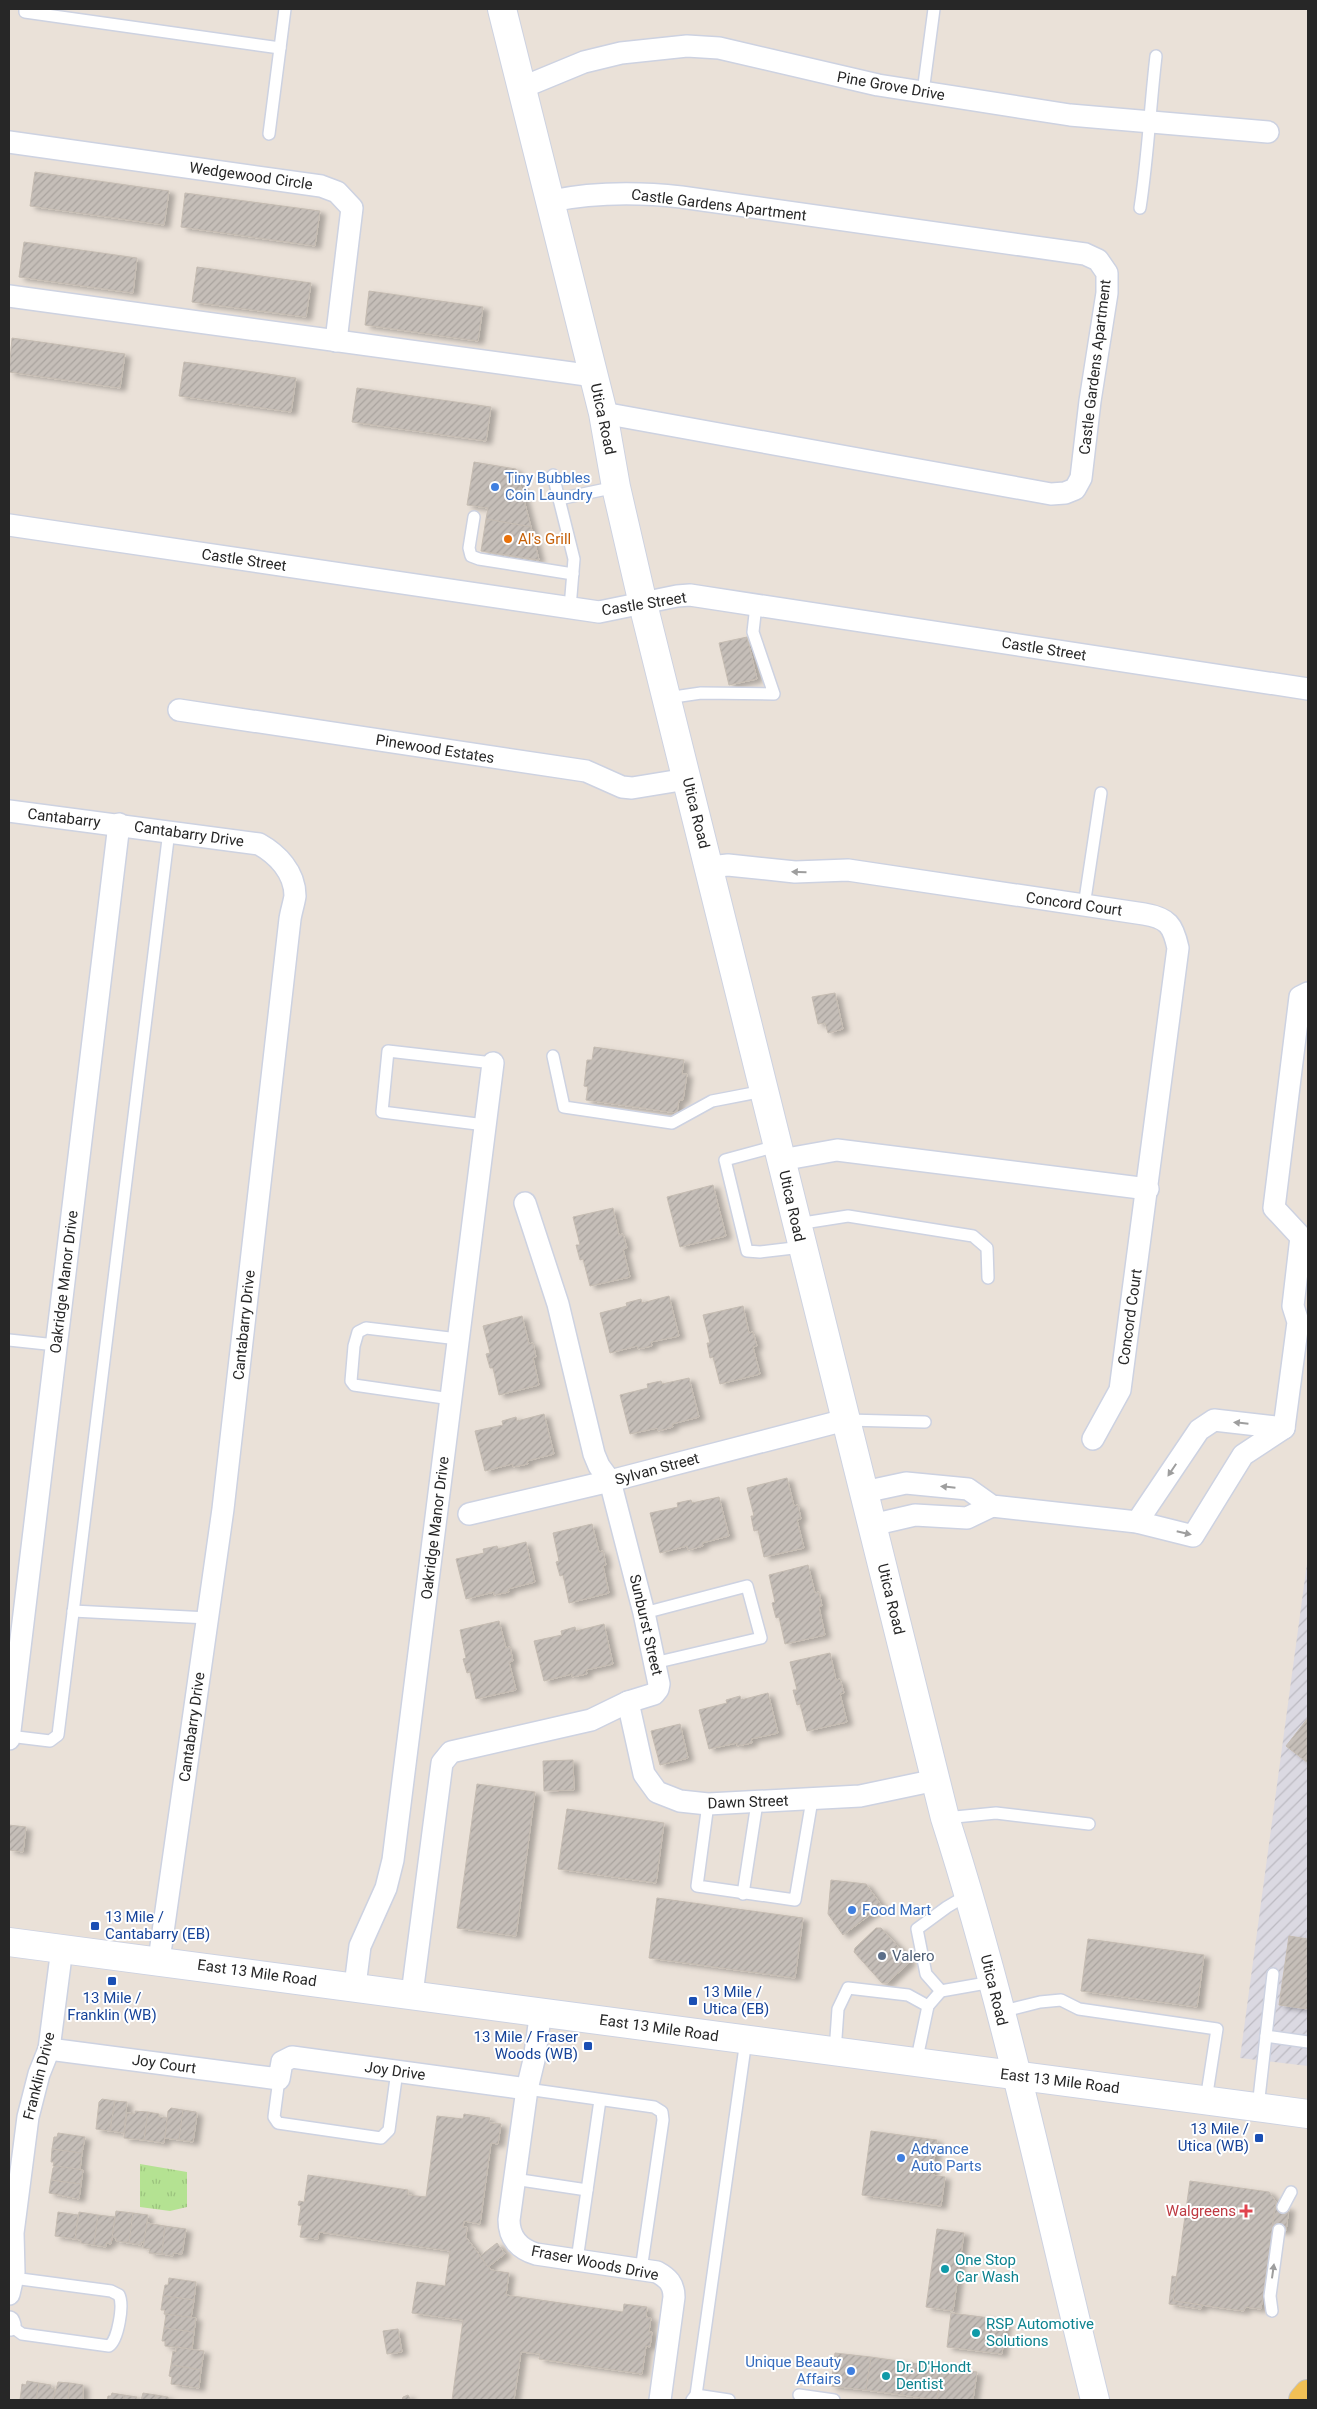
<svg xmlns="http://www.w3.org/2000/svg" width="1317" height="2409" font-family="Roboto,sans-serif">
<defs>
<pattern id="industrial-furrows" width="10" height="10" patternUnits="userSpaceOnUse" patternTransform="scale(1.25)"><rect width="10" height="10" fill="#dbd9e2"/><path d="M-1 1l2-2M0 10L10 0M9 11l2-2" fill="none" stroke="#bcbac2"/></pattern>
<pattern id="park-tufts" width="24" height="20" patternUnits="userSpaceOnUse" patternTransform="scale(1.25)"><rect width="24" height="20" fill="#b4e292"/><path d="M3 7l-1-3M5 7V3M7 7l1-3M15 17l-1-3M17 17v-4M19 17l1-3" fill="none" stroke="#9bc27e"/></pattern>
<pattern id="building-hatch" width="6" height="6" patternUnits="userSpaceOnUse" patternTransform="scale(1.25)"><rect width="6" height="6" fill="#c5beb8"/><path d="M-1 1l2-2M0 6l6-6M5 7l2-2" fill="none" stroke="#a9a39e"/></pattern>
<filter id="shadow"><feDropShadow dx="5.5" dy="3" stdDeviation="2.5" flood-color="#0004"/></filter>
</defs>
<rect width="100%" height="100%" fill="#eae1d8"/>
<!-- industrial -->
<path fill="url(#industrial-furrows)" d="M1308,1556V2066L1240,2058Z"/>
<!-- park -->
<path fill="url(#park-tufts)" d="M140,2164L187,2172V2207L170,2211L140,2207Z"/>
<!-- building -->
<g fill="url(#building-hatch)" stroke="#c5bcb2" filter="url(#shadow)">
<path d="M35,172L169,191L164,225L30,206Z"/>
<path d="M185,193L320,211L315,246L181,227Z"/>
<path d="M24,242L137,258L133,293L19,277Z"/>
<path d="M197,267L311,283L306,317L192,302Z"/>
<path d="M369,291L483,307L478,341L365,325Z"/>
<path d="M12,338L125,354L120,388L9,372Z"/>
<path d="M184,362L296,378L291,412L179,396Z"/>
<path d="M357,388L491,407L486,441L352,422Z"/>
<path d="M474,462L516,469L531,527L486,519L488,508L467,505Z"/>
<path d="M486,519L531,527L539,560L481,551Z"/>
<path d="M747,637L757,679L729,685L719,643Z"/>
<path d="M835,993L843,1029L828,1033L825,1023L818,1024L812,997Z"/>
<path d="M594,1047L684,1060L682,1074H687L683,1100H679L677,1113L586,1100L588,1087L584,1086L587,1060H592Z"/>
<path d="M713,1185L726,1236L680,1247L667,1197Z"/>
<path d="M613,1208L619,1235L623,1234L627,1248L623,1249L630,1277L590,1286L583,1259L580,1260L576,1245H580L573,1217Z"/>
<path d="M669,1296L679,1336L651,1342L652,1346L638,1349L637,1346L610,1353L600,1313L627,1306L626,1303L641,1299L642,1303Z"/>
<path d="M743,1306L749,1333L753,1332L757,1346L753,1347L760,1374L720,1384L713,1357L710,1358L707,1343H710L703,1315Z"/>
<path d="M522,1316L529,1344L533,1343L536,1357L533,1358L539,1385L499,1395L493,1368H490L486,1354L490,1353L483,1326Z"/>
<path d="M689,1378L699,1417L672,1424L673,1427L658,1431L657,1428L630,1434L620,1395L648,1388L647,1384L661,1381L662,1384Z"/>
<path d="M544,1414L554,1454L527,1461L528,1464L513,1467L512,1464L485,1471L475,1431L503,1425L502,1421L516,1417L517,1421Z"/>
<path d="M787,1478L794,1506L798,1505L801,1519L797,1520L804,1548L764,1557L758,1530L754,1531L751,1516H754L747,1488Z"/>
<path d="M719,1497L729,1536L702,1543L703,1546L688,1550L687,1546L660,1553L650,1513L678,1507L677,1503L691,1500L692,1503Z"/>
<path d="M592,1524L599,1552L603,1551L606,1565L603,1566L609,1593L569,1603L563,1575L560,1576L556,1562L559,1561L553,1533Z"/>
<path d="M526,1542L535,1582L508,1589L509,1592L494,1595V1592L466,1599L456,1559L484,1553L483,1549L497,1546L498,1549Z"/>
<path d="M808,1565L815,1593L819,1592L822,1606L819,1607L825,1635L785,1644L779,1617L776,1618L772,1603L775,1602L769,1575Z"/>
<path d="M499,1621L506,1648L510,1647L513,1661L509,1662L516,1690L476,1699L470,1672L467,1673L463,1659L466,1658L460,1630Z"/>
<path d="M604,1624L613,1664L586,1670L587,1674L572,1677V1674L544,1681L534,1641L562,1635L561,1631L575,1627L576,1631Z"/>
<path d="M830,1653L836,1680L840,1679L844,1693L840,1694L847,1722L807,1731L800,1704L797,1705L793,1690H797L790,1662Z"/>
<path d="M768,1693L778,1733L751,1739L752,1743L737,1746V1743L709,1749L699,1710L727,1703L726,1700L740,1696L741,1700Z"/>
<path d="M1308,1718V1763L1286,1746Z"/>
<path d="M680,1724L688,1758L660,1765L651,1731Z"/>
<path d="M573,1760L574,1790L544,1791L543,1761Z"/>
<path d="M477,1784L535,1792L516,1936L457,1928Z"/>
<path d="M567,1809L664,1823L656,1883L558,1869Z"/>
<path d="M9,1825L26,1827L23,1852L9,1850Z"/>
<path d="M831,1880L866,1884L882,1906L843,1935L828,1914Z"/>
<path d="M657,1898L803,1918L795,1978L649,1958Z"/>
<path d="M876,1928H881L909,1958V1963L887,1983H882L854,1952L855,1948Z"/>
<path d="M1289,1936L1308,1939V2009L1279,2005Z"/>
<path d="M1088,1939L1204,1955L1197,2007L1081,1991Z"/>
<path d="M102,2099L115,2101L110,2131L96,2129L99,2102Z"/>
<path d="M115,2101L127,2102L124,2133L110,2131Z"/>
<path d="M171,2108L183,2110L179,2140L165,2138L168,2111Z"/>
<path d="M183,2110L196,2112L197,2115L193,2142L179,2140Z"/>
<path d="M135,2111L148,2112L144,2140L124,2138L127,2113L135,2114Z"/>
<path d="M148,2112L159,2114V2117L167,2118L164,2143L144,2140Z"/>
<path d="M464,2114L490,2118L489,2123L501,2124L498,2144L491,2143L480,2224L464,2221L463,2227H467L466,2237L491,2270L509,2273L506,2295L623,2312L624,2304L647,2307L646,2317L651,2318L649,2332H652L650,2347L646,2346L642,2374L539,2359L540,2354L521,2352L514,2400H452L463,2320L412,2313L417,2282L445,2286L450,2251L319,2232L318,2239L300,2237L302,2225H298L301,2206L298,2205L299,2201L304,2202L308,2175L408,2190V2195L426,2197L437,2116L463,2119Z"/>
<path d="M871,2131L937,2140L932,2175L945,2177L941,2206L862,2195Z"/>
<path d="M58,2133L85,2137L82,2153L52,2149L54,2137H57Z"/>
<path d="M52,2149L82,2153L80,2170L53,2166L54,2162H51Z"/>
<path d="M56,2166L83,2170L81,2184L51,2180L53,2168Z"/>
<path d="M51,2180L81,2184L79,2199L49,2193Z"/>
<path d="M1190,2181L1269,2192L1276,2202L1261,2309L1245,2307L1244,2311L1173,2301Z"/>
<path d="M1275,2206L1289,2208L1286,2231L1272,2230Z"/>
<path d="M116,2211L133,2213L129,2243L116,2241V2238L112,2237Z"/>
<path d="M58,2212L78,2215L75,2239L55,2236Z"/>
<path d="M79,2212L98,2215L94,2245L81,2243V2240L75,2239Z"/>
<path d="M133,2213L148,2215L144,2242H141V2245L129,2243Z"/>
<path d="M98,2215L115,2217L111,2244L106,2243V2247L94,2245Z"/>
<path d="M147,2223L165,2226L162,2254L149,2253L150,2249L143,2248Z"/>
<path d="M165,2226L186,2229L182,2254L173,2253V2256L162,2254Z"/>
<path d="M937,2229L964,2233L953,2311L926,2307Z"/>
<path d="M497,2243L505,2254L488,2267L480,2256Z"/>
<path d="M1172,2276L1177,2277L1173,2301L1202,2305L1201,2309L1169,2304Z"/>
<path d="M169,2278L196,2282L194,2300L163,2296L165,2285H168Z"/>
<path d="M163,2296L194,2300L191,2318L164,2314L165,2310H161Z"/>
<path d="M951,2313L1006,2320L1002,2354L947,2347Z"/>
<path d="M166,2314L196,2318L194,2332L164,2328Z"/>
<path d="M164,2328L194,2332L192,2349L165,2346V2341H162Z"/>
<path d="M398,2329L402,2352L387,2354L383,2331Z"/>
<path d="M176,2347L204,2351L201,2370L171,2365L173,2351L176,2352Z"/>
<path d="M835,2353L871,2357L866,2390L831,2386Z"/>
<path d="M871,2357L906,2362L902,2395L866,2390Z"/>
<path d="M906,2362L942,2367L937,2400L902,2395Z"/>
<path d="M171,2365L201,2370L199,2388L171,2384L172,2377L169,2376Z"/>
<path d="M942,2367L977,2372L973,2400H937Z"/>
<path d="M27,2381L39,2383L36,2400H20L22,2384L26,2385Z"/>
<path d="M58,2382L70,2383L68,2400H53Z"/>
<path d="M39,2383L51,2385V2388L55,2389L53,2400H36Z"/>
<path d="M70,2383L83,2385V2400H68Z"/>
<path d="M112,2393L124,2395V2400H107L108,2396H111Z"/>
<path d="M143,2393L156,2395L155,2400H141Z"/>
<path d="M124,2395L137,2397L136,2400H138H124Z"/>
<path d="M156,2395L168,2397L169,2400H155Z"/>
<path d="M408,2395L411,2400H402L403,2397Z"/>
</g>
<g fill="none" stroke-linecap="round" stroke-linejoin="round">
<!-- lane casing -->
<g stroke="#cdd2e1" stroke-width="14">
<g id="lane">
<path d="M25,9V12L280,48"/>
<path d="M923,92L934,9"/>
<path d="M269,134L285,9"/>
<path d="M1140,208C1148,157 1150,107 1156,56"/>
<path d="M553,475L574,559L570,608"/>
<path d="M559,499L616,487"/>
<path d="M474,517L469,548L471,556L479,559L573,574"/>
<path d="M667,698L701,693L774,694L753,632L756,605"/>
<path d="M1084,906L1101,793"/>
<path d="M553,1056L564,1107L672,1123L712,1101L764,1091"/>
<path d="M485,1125L382,1112L388,1051L493,1063"/>
<path d="M777,1146L725,1160L747,1251L760,1252L802,1247"/>
<path d="M797,1224L848,1216L973,1236L987,1248L988,1278"/>
<path d="M9,1340L56,1345"/>
<path d="M451,1399L354,1385L351,1381L354,1346L358,1332L366,1328L458,1339"/>
<path d="M847,1420L925,1422"/>
<path d="M73,1611L208,1618"/>
<path d="M644,1613L747,1586L761,1638L654,1663"/>
<path d="M9,1736L50,1741L58,1735L169,831"/>
<path d="M708,1804L697,1886L795,1900L812,1800"/>
<path d="M945,1818L996,1813L1089,1824"/>
<path d="M743,1894L757,1803"/>
<path d="M969,1894L947,1907L917,1929L926,1974L941,1991L992,1982"/>
<path d="M1000,2012L1040,2002L1061,2000L1079,2009L1217,2029L1206,2100"/>
<path d="M1266,2036L1308,2042"/>
<path d="M835,2052L838,2009L848,1988L908,1995L928,2006"/>
<path d="M916,2063L928,2006L941,1991"/>
<path d="M279,2079L274,2117L278,2123L381,2138L389,2130L397,2071"/>
<path d="M527,2089L654,2107L662,2112L663,2120L641,2270"/>
<path d="M1258,2107L1273,1974"/>
<path d="M514,2179L587,2190"/>
<path d="M1283,2207L1291,2192"/>
<path d="M577,2260L600,2100"/>
<path d="M1272,2311L1270,2296L1279,2230"/>
<path d="M10,2325L22,2334L109,2346C118,2340 124,2305 119,2295L111,2291L13,2278"/>
<path d="M696,2395L746,2040"/>
<path d="M799,2395L834,2400"/>
<path d="M692,2400L696,2395L729,2400"/>
</g>
</g>
<!-- street casing -->
<g stroke="#cdd2e1" stroke-width="24">
<g id="street">
<path d="M521,88L584,62L621,53L687,46L719,48L878,85L1070,115L1268,132"/>
<path d="M9,142L321,186L337,192L352,208L336,341"/>
<path d="M551,201C595,192 637,192 681,197L1085,254L1098,260L1107,273V293L1090,401L1081,478L1075,489L1065,493L1051,494L603,413"/>
<path d="M9,296L594,376"/>
<path d="M9,525L599,612L677,596L690,595L1308,689"/>
<path d="M179,710L586,771L622,787L632,788L687,779"/>
<path d="M9,811L259,844C277,854 295,872 295,896C294,903 291,912 290,919L223,1509L159,1960"/>
<path d="M709,867L728,865L795,872L848,870L1144,914C1168,918 1173,925 1178,948L1120,1390L1093,1439"/>
<path d="M781,1160L837,1150L1148,1189"/>
<path d="M864,1492L906,1483L968,1489L992,1506L1137,1522L1193,1536L1243,1455L1284,1428L1298,1322L1293,1306L1301,1237L1274,1208L1300,997L1308,993"/>
<path d="M469,1514L610,1481L845,1420"/>
<path d="M1137,1522L1199,1430L1214,1420L1284,1428"/>
<path d="M872,1525L915,1515L967,1518L992,1506"/>
<path d="M628,1702L644,1774L657,1792L680,1801L708,1804L860,1796L936,1780"/>
<path d="M9,1739L119,824"/>
<path d="M355,1986L360,1946L386,1888L393,1860L493,1063"/>
<path d="M412,1994L442,1763L451,1752L591,1720L628,1702L654,1694L658,1689L659,1684L644,1613L610,1481L599,1466L594,1454L558,1304L525,1203"/>
<path d="M541,2011L534,2060L527,2089L509,2220C509,2238 519,2249 536,2254L657,2272C668,2278 674,2284 674,2297L660,2400"/>
<path d="M49,2049L279,2079L282,2062L292,2057L527,2089"/>
<path d="M9,2294L14,2272L13,2233L28,2117L39,2074L49,2049L62,1948"/>
<path d="M9,2322L10,2325"/>
</g>
</g>
<!-- secondary casing -->
<g stroke="#cdd2e1" stroke-width="30">
<g id="secondary">
<path d="M502,9L603,413L616,487L643,604L945,1818C1006,2008 1047,2206 1095,2400"/>
<path d="M9,1942L1308,2114"/>
</g>
</g>
<!-- primary casing -->
<g stroke="#c3c3c3" stroke-width="30">
<path id="primary" d="M1303,2400L1308,2394"/>
</g>
<!-- lane -->
<use href="#lane" stroke="#fff" stroke-width="11"/>
<!-- street -->
<use href="#street" stroke="#fff" stroke-width="21"/>
<!-- secondary -->
<use href="#secondary" stroke="#fff" stroke-width="28"/>
<!-- primary -->
<use href="#primary" stroke="#f2c055" stroke-width="28"/>
</g>
<!-- one-way arrows -->
<defs><path id="oneway-solid" d="M-6-.8H1V-3.2L6.5 0L1 3.2V.8H-6Z" transform="scale(1.25)"/></defs>
<g fill="#9e9e9e">
<use href="#oneway-solid" transform="translate(799 872) rotate(-178)"/>
<use href="#oneway-solid" transform="translate(1241 1423) rotate(-174)"/>
<use href="#oneway-solid" transform="translate(1172 1470) rotate(124)"/>
<use href="#oneway-solid" transform="translate(948 1487) rotate(-174)"/>
<use href="#oneway-solid" transform="translate(1184 1533) rotate(13)"/>
<use href="#oneway-solid" transform="translate(1273 2271) rotate(-82)"/>
</g>
<!-- markers -->
<g fill="#3f7fe0" stroke="#fff" stroke-width="2">
<circle cx="495" cy="487" r="5"/>
<circle cx="852" cy="1910" r="5"/>
<circle cx="901" cy="2158" r="5"/>
<circle cx="851" cy="2371" r="5"/>
</g>
<circle fill="#e8710a" stroke="#fff" stroke-width="2" cx="508" cy="539" r="5"/>
<g fill="#1a4fb4" stroke="#fff" stroke-width="2">
<rect x="90" y="1921" width="10" height="10" rx="2.5"/>
<rect x="107" y="1976" width="10" height="10" rx="2.5"/>
<rect x="688" y="1996" width="10" height="10" rx="2.5"/>
<rect x="583" y="2041" width="10" height="10" rx="2.5"/>
<rect x="1254" y="2133" width="10" height="10" rx="2.5"/>
</g>
<circle fill="#5c6f8a" stroke="#fff" stroke-width="2" cx="882" cy="1956" r="5"/>
<path fill="#e0444e" stroke="#fff" stroke-width="2" d="M1243.5 2203.5h5v5h5v5h-5v5h-5v-5h-5v-5h5z"/>
<g fill="#0f9aa8" stroke="#fff" stroke-width="2">
<circle cx="945" cy="2269" r="5"/>
<circle cx="976" cy="2333" r="5"/>
<circle cx="886" cy="2376" r="5"/>
</g>
<g text-anchor="middle" dominant-baseline="central" stroke-width="4" stroke-linejoin="round" paint-order="stroke">
<!-- street labels -->
<g font-size="15" fill="#272727" stroke="#fff">
<text transform="translate(891 86) rotate(10)">Pine Grove Drive</text>
<text transform="translate(251 176) rotate(8)">Wedgewood Circle</text>
<text transform="translate(719 205) rotate(7)">Castle Gardens Apartment</text>
<text transform="translate(1095 367) rotate(-83)">Castle Gardens Apartment</text>
<text transform="translate(603 419) rotate(78)">Utica Road</text>
<text transform="translate(244 560) rotate(8)">Castle Street</text>
<text transform="translate(644 604) rotate(-9)">Castle Street</text>
<text transform="translate(1044 649) rotate(9)">Castle Street</text>
<text transform="translate(435 749) rotate(9)">Pinewood Estates</text>
<text transform="translate(696 813) rotate(76)">Utica Road</text>
<text transform="translate(64 818) rotate(7)">Cantabarry</text>
<text transform="translate(189 834) rotate(8)">Cantabarry Drive</text>
<text transform="translate(1074 904) rotate(8)">Concord Court</text>
<text transform="translate(792 1206) rotate(77)">Utica Road</text>
<text transform="translate(64 1282) rotate(-83)">Oakridge Manor Drive</text>
<text transform="translate(1130 1317) rotate(-82)">Concord Court</text>
<text transform="translate(244 1325) rotate(-84)">Cantabarry Drive</text>
<text transform="translate(657 1469) rotate(-15)">Sylvan Street</text>
<text transform="translate(435 1528) rotate(-83)">Oakridge Manor Drive</text>
<text transform="translate(891 1599) rotate(76)">Utica Road</text>
<text transform="translate(646 1625) rotate(77)">Sunburst Street</text>
<text transform="translate(192 1727) rotate(-82)">Cantabarry Drive</text>
<text transform="translate(748 1802) rotate(-2)">Dawn Street</text>
<text transform="translate(257 1973) rotate(8)">East 13 Mile Road</text>
<text transform="translate(994 1990) rotate(76)">Utica Road</text>
<text transform="translate(659 2028) rotate(8)">East 13 Mile Road</text>
<text transform="translate(164 2064) rotate(8)">Joy Court</text>
<text transform="translate(395 2071) rotate(8)">Joy Drive</text>
<text transform="translate(39 2076) rotate(-76)">Franklin Drive</text>
<text transform="translate(1060 2081) rotate(7)">East 13 Mile Road</text>
<text transform="translate(595 2263) rotate(11)">Fraser Woods Drive</text>
</g>
<!-- shop labels -->
<g font-size="15" fill="#366cbe" stroke="#fff" text-anchor="start">
<text x="505" y="478">Tiny Bubbles<tspan x="505" dy="17">Coin Laundry</tspan></text>
<text x="862" y="1910">Food Mart</text>
<text x="911" y="2149">Advance<tspan x="911" dy="17">Auto Parts</tspan></text>
<text x="841" y="2362" text-anchor="end">Unique Beauty<tspan x="841" dy="17">Affairs</tspan></text>
</g>
<!-- food labels -->
<g font-size="15" fill="#c56008" stroke="#fff" text-anchor="start">
<text x="518" y="539">Al's Grill</text>
</g>
<!-- transit labels -->
<g font-size="15" fill="#164399" stroke="#fff" text-anchor="start">
<text x="105" y="1917">13 Mile /<tspan x="105" dy="17">Cantabarry (EB)</tspan></text>
<text x="703" y="1992">13 Mile /<tspan x="703" dy="17">Utica (EB)</tspan></text>
<text x="112" y="1998" text-anchor="middle">13 Mile /<tspan x="112" dy="17">Franklin (WB)</tspan></text>
<text x="578" y="2037" text-anchor="end">13 Mile / Fraser<tspan x="578" dy="17">Woods (WB)</tspan></text>
<text x="1249" y="2129" text-anchor="end">13 Mile /<tspan x="1249" dy="17">Utica (WB)</tspan></text>
</g>
<!-- service labels -->
<g font-size="15" fill="#4e5e75" stroke="#fff" text-anchor="start">
<text x="892" y="1956">Valero</text>
</g>
<!-- health labels -->
<g font-size="15" fill="#be3a42" stroke="#fff" text-anchor="end">
<text x="1236" y="2211">Walgreens</text>
</g>
<!-- culture labels -->
<g font-size="15" fill="#0d838f" stroke="#fff" text-anchor="start">
<text x="955" y="2260">One Stop<tspan x="955" dy="17">Car Wash</tspan></text>
<text x="986" y="2324">RSP Automotive<tspan x="986" dy="17">Solutions</tspan></text>
<text x="896" y="2367">Dr. D'Hondt<tspan x="896" dy="17">Dentist</tspan></text>
</g>
</g>
<!-- border -->
<rect width="1317" height="2409" fill="none" stroke="#272727" stroke-width="20"/>
</svg>
